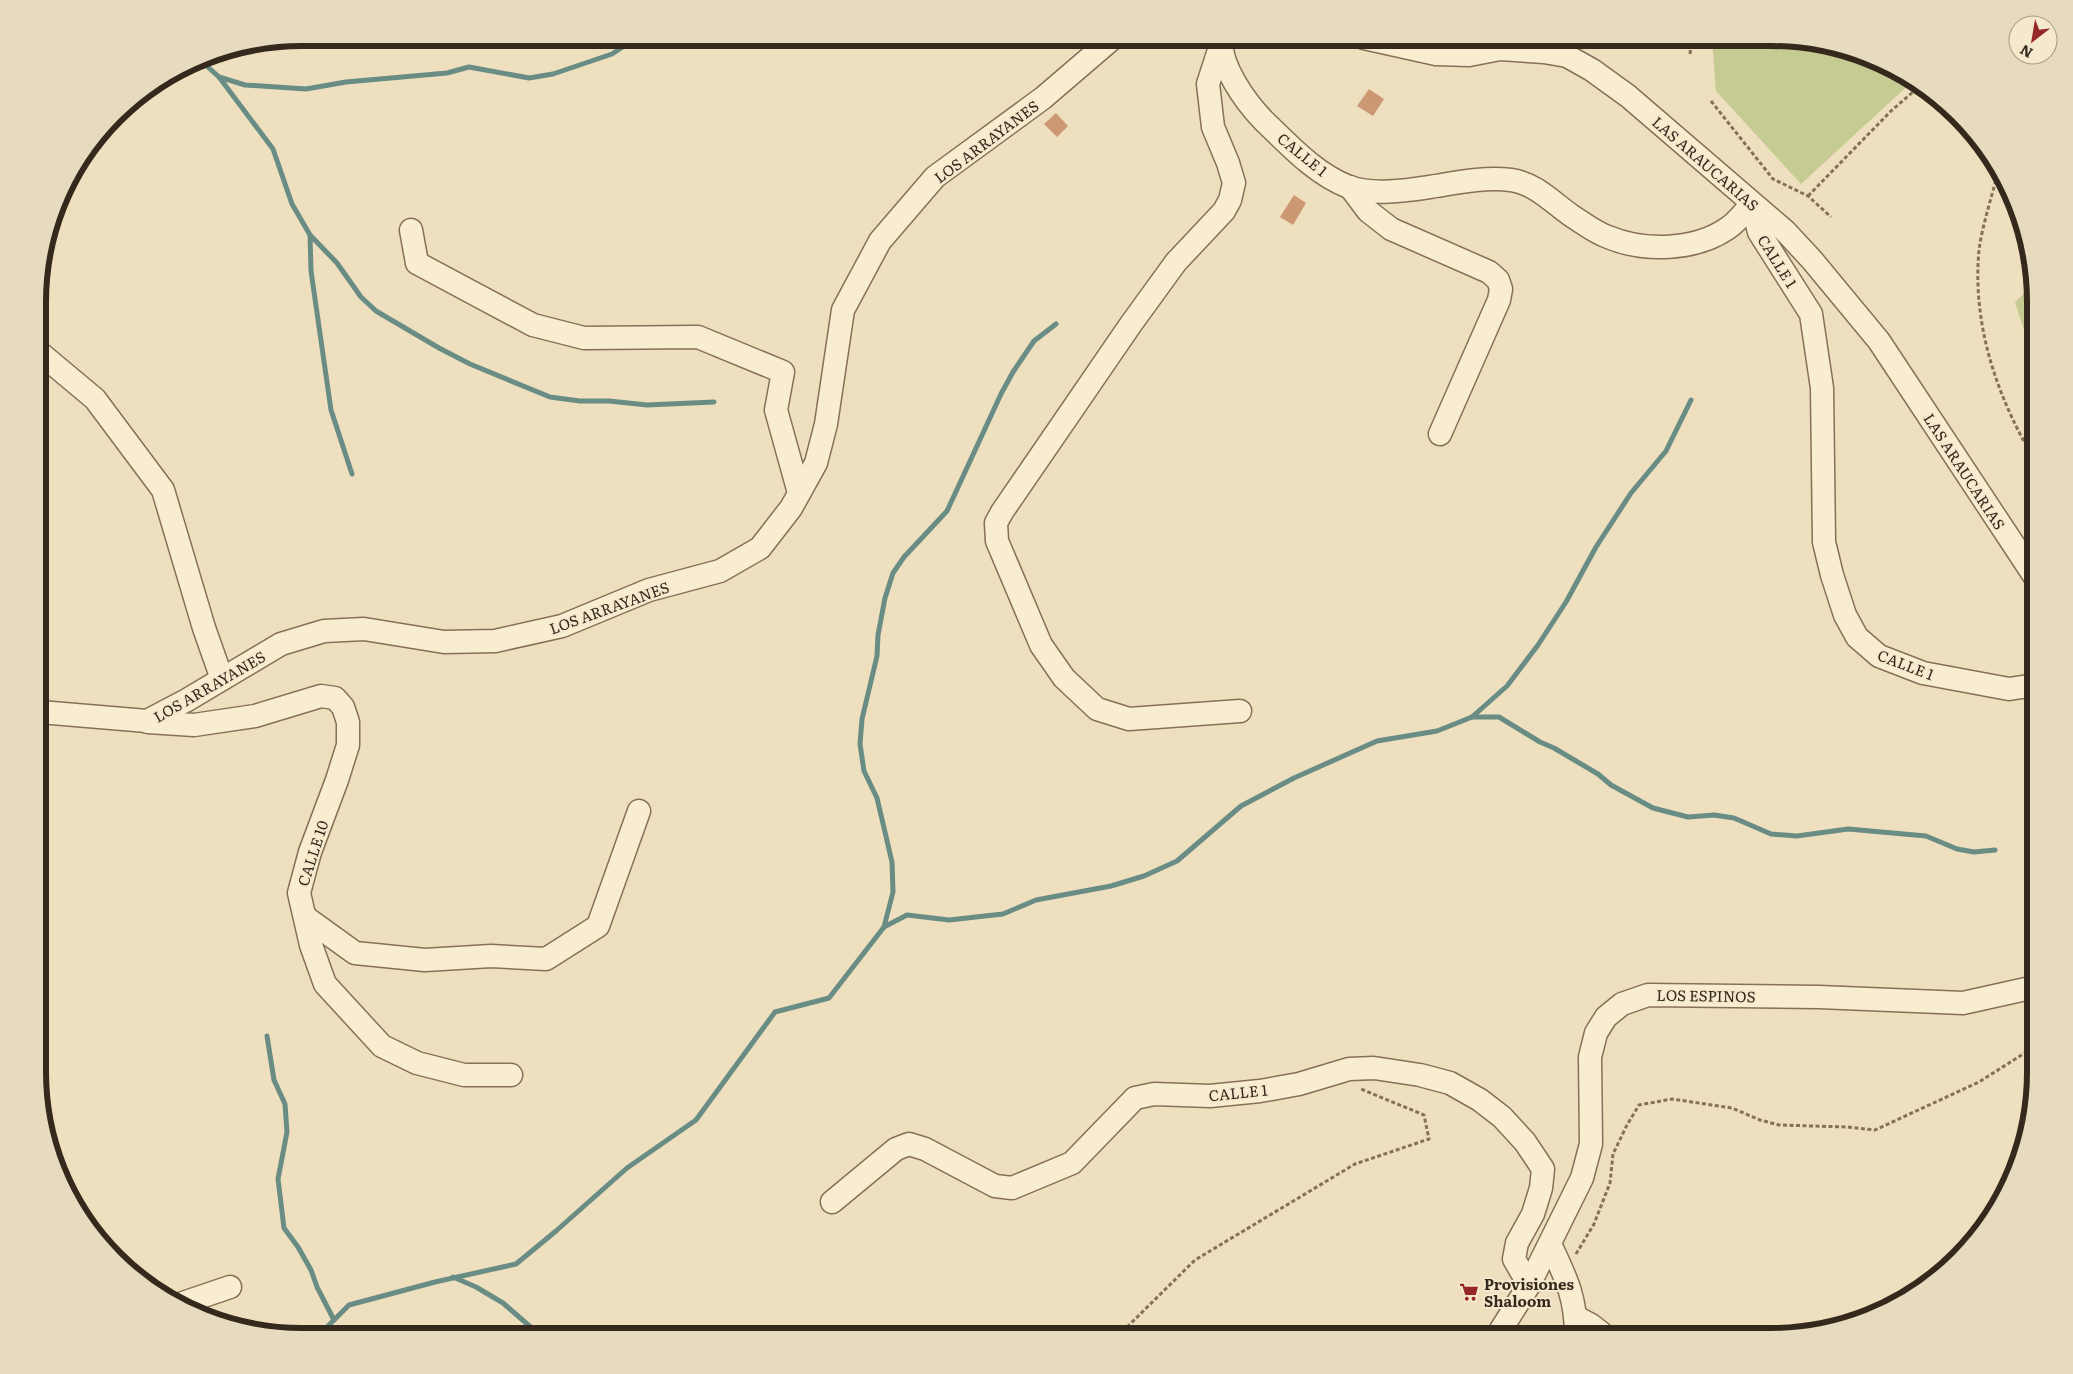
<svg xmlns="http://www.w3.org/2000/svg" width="2073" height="1374" font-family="Literata,serif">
<rect width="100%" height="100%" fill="#eedfbe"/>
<!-- green -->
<g fill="#c5cb92">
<path d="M1712,38H1771L1855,51L1914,80L1801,184L1716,91Z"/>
<path d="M2035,283V365L2015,302Z"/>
</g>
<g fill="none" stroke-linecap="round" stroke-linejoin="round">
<!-- stream -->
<g stroke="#698d84" stroke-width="5">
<path d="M199,59L219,77L245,85L306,89L346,82L447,73L469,67L529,78L553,74L612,54L636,38"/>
<path d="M219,77L273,149L292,204L310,235L337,263L361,297L376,311L439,348L470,364L550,397L580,401H609L647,405L714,402"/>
<path d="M310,235L311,271L331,410L352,474"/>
<path d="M1472,717H1499L1540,742L1554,748L1598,774L1611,785L1653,808L1688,817L1714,815L1734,818L1771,834L1797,836L1848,829L1926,836L1957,849L1974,852L1995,850"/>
<path d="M884,927L893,892L892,862L877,798L864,771L860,744L862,719L877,656L878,635L885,598L893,573L904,557L947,511L1001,394L1013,372L1034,341L1056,324"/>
<path d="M267,1036L274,1080L285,1104L287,1132L278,1179L284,1228L298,1247L311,1270L317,1287L334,1320"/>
<path d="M453,1277L476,1287L503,1303L541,1336"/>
<path d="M318,1336L349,1305L435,1282L516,1264L556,1231L627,1168L696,1120L775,1012L829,998L884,927L907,915L949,920L1003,914L1036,900L1111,886L1144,876L1177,861L1241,806L1294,778L1377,741L1437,731L1472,717L1507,686L1538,645L1566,602L1596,547L1631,493L1666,451L1691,400"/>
</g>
</g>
<!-- building -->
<g fill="#cc9873">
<path d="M1369,89L1384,99L1373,116L1357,106Z"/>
<path d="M1056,113L1068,126L1057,137L1044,124Z"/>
<path d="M1294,195L1306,203L1293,225L1280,217Z"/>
</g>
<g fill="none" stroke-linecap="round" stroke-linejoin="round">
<!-- minor casing -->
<g stroke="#867057" stroke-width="25">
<g id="minor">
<path d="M1221,38C1220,66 1244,100 1263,120C1288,144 1315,174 1349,187C1375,196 1409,190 1436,186C1460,182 1485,177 1511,180C1535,183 1553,203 1572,216C1583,223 1596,233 1608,237C1644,252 1695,251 1728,228C1737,222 1744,212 1752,204L1759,232L1811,314L1822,388L1824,542L1832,575L1845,615L1857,637L1879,656L1923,673L2009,689L2035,685"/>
<path d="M1364,38L1436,54L1469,55L1500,49L1544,52L1567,56L1592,70L1628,96L1785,231L1812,260L1879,341L2035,577"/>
<path d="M1221,44L1208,84L1213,127L1228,163L1234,183L1230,200L1224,211L1176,262L1131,324L1002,512L996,523L997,541L1041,645L1064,678L1097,709L1129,719L1240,711"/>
<path d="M1350,187L1368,211L1391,229L1489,272L1498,280L1501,289L1499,300L1440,434"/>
<path d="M411,230L417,263L533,325L584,338L698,337L783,372L776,410L799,493"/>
<path d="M40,353L95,399L163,490L204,628L222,679"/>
<path d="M40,712L147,721L187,700L281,644L324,631L364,629L444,642L495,641L562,626L649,590L720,571L760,548L791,508L816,463L826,424L843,310L880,241L935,177L1043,98L1113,38"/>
<path d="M148,722L194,725L255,716L321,696L335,698L343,707L348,722V745L337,780L310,852L299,893L311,945L325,984L382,1046L417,1063L464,1075H511"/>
<path d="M305,917L355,953L425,960L491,956L546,959L598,926L639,811"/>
<path d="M832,1202L896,1149L909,1144L925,1149L995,1186L1012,1188L1072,1163L1135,1098L1154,1094L1210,1096L1260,1091L1299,1084L1349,1069L1374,1068L1420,1075L1450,1083L1480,1100L1502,1117L1525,1142L1543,1169L1541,1188L1533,1214L1517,1243L1514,1259L1529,1285"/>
<path d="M1550,1244C1566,1278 1576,1297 1576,1336"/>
<path d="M180,1304L230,1287"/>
<path d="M1576,1317L1591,1325L1605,1336"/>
<path d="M1497,1336L1529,1285L1582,1178L1591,1144L1590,1057L1596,1033L1606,1017L1622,1004L1648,995L1819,997L1963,1003L2035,987"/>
</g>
</g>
<!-- path -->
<g stroke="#867057" stroke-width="3" stroke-dasharray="4 2.5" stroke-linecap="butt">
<path d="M1690,54L1692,38"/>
<path d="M1711,101L1773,179L1808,196L1831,217"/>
<path d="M1999,168C1993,193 1982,226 1979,250C1972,325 1997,397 2035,461"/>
<path d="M1808,196L1891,111L1921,85"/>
<path d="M1576,1254L1594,1224L1610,1183L1613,1154L1627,1125L1639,1105L1672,1099L1732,1108L1760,1120L1779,1125L1847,1127L1875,1130L1979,1082L2031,1049L2035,1048"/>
<path d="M1110,1336L1124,1330L1195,1260L1355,1164L1429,1139L1424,1115L1361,1089"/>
</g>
<!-- minor -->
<use href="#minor" stroke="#f9edd1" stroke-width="22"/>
</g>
<!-- icons -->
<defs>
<g id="supermarket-bare" transform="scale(1.5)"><path d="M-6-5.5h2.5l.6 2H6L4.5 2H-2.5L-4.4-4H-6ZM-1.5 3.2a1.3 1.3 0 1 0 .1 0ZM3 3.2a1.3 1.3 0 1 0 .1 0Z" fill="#952728" stroke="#f5e9cd" stroke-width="2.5" paint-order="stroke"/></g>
</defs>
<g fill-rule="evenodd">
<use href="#supermarket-bare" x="1469" y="1292"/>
</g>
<g text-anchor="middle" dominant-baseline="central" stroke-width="4" stroke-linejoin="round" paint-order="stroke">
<!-- street labels -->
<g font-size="15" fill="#35281c" stroke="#f5e9cd">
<text transform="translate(986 141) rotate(-37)">LOS ARRAYANES</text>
<text transform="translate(1303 154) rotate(39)">CALLE 1</text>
<text transform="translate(1706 163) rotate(41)">LAS ARAUCARIAS</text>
<text transform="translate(1778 261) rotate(58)">CALLE 1</text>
<text transform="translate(1965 471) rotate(57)">LAS ARAUCARIAS</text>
<text transform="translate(609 607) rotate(-20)">LOS ARRAYANES</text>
<text transform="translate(1906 664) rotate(21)">CALLE 1</text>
<text transform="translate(209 686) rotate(-30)">LOS ARRAYANES</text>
<text transform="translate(312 853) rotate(-72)">CALLE 10</text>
<text transform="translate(1706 995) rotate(1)">LOS ESPINOS</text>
<text transform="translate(1238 1092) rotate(-6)">CALLE 1</text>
</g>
<!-- poi labels -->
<g font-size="15" font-weight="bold" fill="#35281c" stroke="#f5e9cd" text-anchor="start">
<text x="1484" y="1283">Provisiones<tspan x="1484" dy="17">Shaloom</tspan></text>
</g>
</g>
<!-- crop -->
<path d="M0 0H2073V1374H0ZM302 46H1771A256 256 0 0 1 2027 302V1072A256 256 0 0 1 1771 1328H302A256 256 0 0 1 46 1072V302A256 256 0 0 1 302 46Z" fill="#e6dabf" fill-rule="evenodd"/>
<path fill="none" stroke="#35281c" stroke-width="6" d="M302 46H1771A256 256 0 0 1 2027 302V1072A256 256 0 0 1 1771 1328H302A256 256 0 0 1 46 1072V302A256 256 0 0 1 302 46Z"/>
<!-- north arrow -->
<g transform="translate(2033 40) rotate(211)"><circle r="24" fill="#f5e9cd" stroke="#a89c86"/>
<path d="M0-4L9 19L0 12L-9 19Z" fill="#952728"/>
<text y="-8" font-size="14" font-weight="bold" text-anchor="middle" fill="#35281c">N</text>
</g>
</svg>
